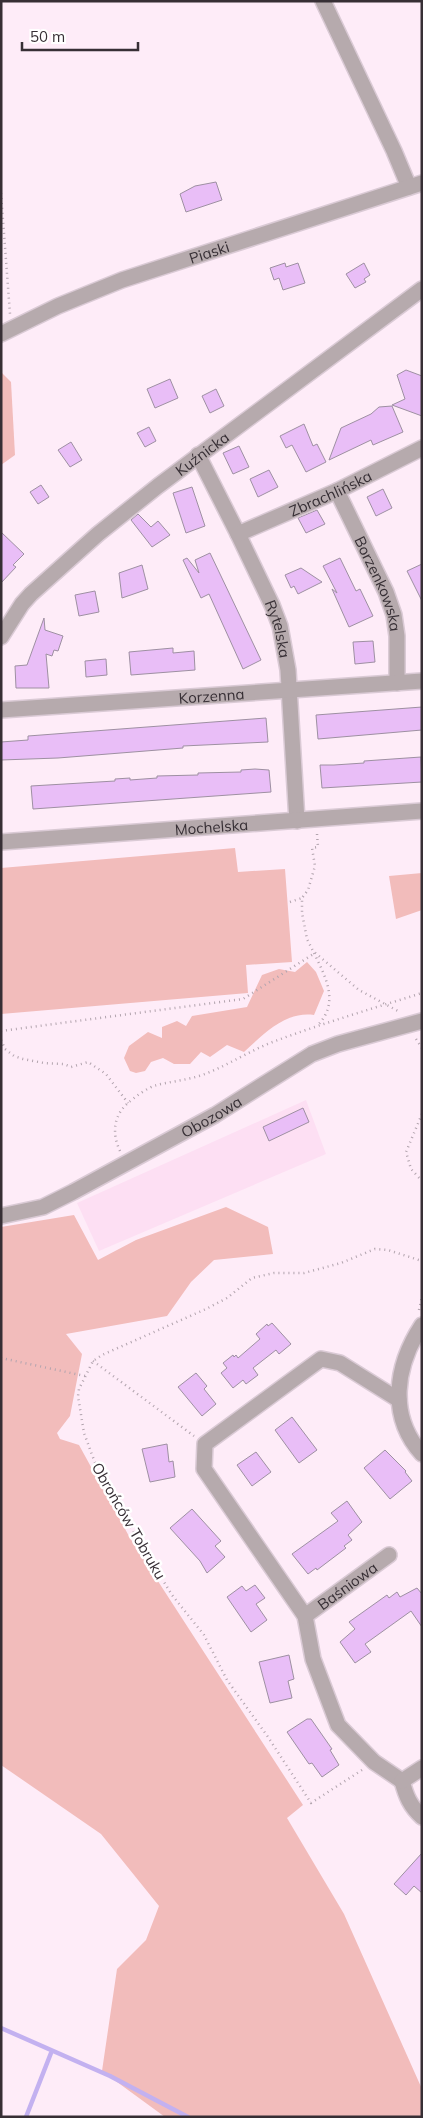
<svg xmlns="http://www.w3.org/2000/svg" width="423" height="2118" font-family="Mulish,sans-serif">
<rect width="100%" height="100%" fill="#feecf8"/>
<!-- built -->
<path fill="#fddff3" d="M306,1100L326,1154L99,1251L77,1203Z"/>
<!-- green -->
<g fill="#f2bcbb">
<path d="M1,372L11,382L15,455L1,465Z"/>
<path d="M235,848L238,872L285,869L292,962L246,965L248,993L1,1014V868Z"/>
<path d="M422,873V910L396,919L389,876Z"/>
<path d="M307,962L316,972L324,991L314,1015C285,1011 264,1034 244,1052L227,1045L210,1057L201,1052L190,1064H174L163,1058L151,1062L145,1071L136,1073L130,1071L124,1058L129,1046L148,1032L162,1038V1027L177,1021L186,1026L192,1016L247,1007L262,975L279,969L295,972Z"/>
<path d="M226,1207L268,1227L273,1254L214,1260L191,1282L167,1316L66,1334L82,1354L70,1416L57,1433L60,1439L79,1445L130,1538L303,1805L287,1818L344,1914L422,2089V2117H165L102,2071L117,1969L146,1940L159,1906L101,1834L1,1765V1227L74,1215L98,1260L136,1240Z"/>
</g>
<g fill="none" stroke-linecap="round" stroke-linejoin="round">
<!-- stream -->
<g stroke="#c3b1f0" stroke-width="4.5">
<path d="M1,2028L110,2076L188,2117"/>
<path d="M26,2117L51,2053"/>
</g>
</g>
<!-- building -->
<g fill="#e9bef7" stroke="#9e90a2">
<path d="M216,182L222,200L186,212L180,194L195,186Z"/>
<path d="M285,263L286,267L298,263L305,283L283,290L279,278L274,280L270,268Z"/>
<path d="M364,263L370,275L364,279L366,282L355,288L346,274Z"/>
<path d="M406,370L422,376V416L392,405L405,399L397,375Z"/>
<path d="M170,379L178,398L155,408L147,389Z"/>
<path d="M216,389L224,406L210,413L202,396Z"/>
<path d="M392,406L403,432L373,445L371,440L329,460L341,428L371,414L379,407Z"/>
<path d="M304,424L313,446L317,444L326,462L306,472L292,445L286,448L280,436Z"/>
<path d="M149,427L156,441L145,447L137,433Z"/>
<path d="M71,442L82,460L70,467L58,450Z"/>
<path d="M239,446L249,467L233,474L223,453Z"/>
<path d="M269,470L278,487L258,497L250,479Z"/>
<path d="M41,485L49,497L38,504L30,492Z"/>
<path d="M192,487L205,526L186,533L173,493Z"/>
<path d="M383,489L392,508L376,516L367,497Z"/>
<path d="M317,510L325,524L306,533L298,518Z"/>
<path d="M138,514L151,527L158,521L170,535L152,547L131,520Z"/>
<path d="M1,532L24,554L13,565L16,567L1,583Z"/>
<path d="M210,553L261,660L243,669L209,594L201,598L183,560L187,558L199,573L195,560Z"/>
<path d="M340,558L356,591L360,589L373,616L349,627L332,589L337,593L323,566Z"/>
<path d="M422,564V601L407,571Z"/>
<path d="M142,565L148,589L122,598L119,573Z"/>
<path d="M301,568L322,582L298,594L294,586L291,588L285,575Z"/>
<path d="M95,591L99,612L79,616L75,595Z"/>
<path d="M44,618L45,630L63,636L58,651L54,650L52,656L46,654L49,688H16L15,666L27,665Z"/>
<path d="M373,641L375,662L355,664L353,642Z"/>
<path d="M173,648V653L194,651L195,670L131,675L129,652Z"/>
<path d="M106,659L107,675L86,677L85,661Z"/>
<path d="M422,707V730L318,739L316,715Z"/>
<path d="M266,718L268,742L183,746V748L58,758L1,760V742L28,740V736Z"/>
<path d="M421,757L422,782L322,788L320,765H334L364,763V761Z"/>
<path d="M255,769L269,770L271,792L33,809L31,786L115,781V779L130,778V780L157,778V776L198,775V773L241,772V770Z"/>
<path d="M303,1108L309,1122L269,1141L263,1127Z"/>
<path d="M272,1323L291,1344L279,1354L276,1350L253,1368L258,1375L246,1384L243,1380L233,1388L221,1373L227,1368L223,1363L233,1355L234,1357L236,1355L238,1358L260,1339L256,1334L267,1324L268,1326Z"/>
<path d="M196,1373L207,1386L204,1389L216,1404L202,1416L178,1387Z"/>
<path d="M292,1417L317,1450L299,1463L275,1430Z"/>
<path d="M167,1444L169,1462L173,1461L175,1477L150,1482L142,1449Z"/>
<path d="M385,1450L406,1471L405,1472L412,1481L390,1499L364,1468Z"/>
<path d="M256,1452L271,1472L252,1486L237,1465Z"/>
<path d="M347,1501L362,1522L348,1535L352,1540L344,1546L346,1548L317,1570L316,1568L308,1574L292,1554L338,1521L331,1513Z"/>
<path d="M192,1509L221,1541L215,1546L225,1557L207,1573L200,1561L170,1528Z"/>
<path d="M255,1585L265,1598L256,1604L267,1620L251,1632L227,1597L242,1586L246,1591Z"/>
<path d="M417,1588L422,1594V1627L411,1611L365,1644L371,1652L355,1663L340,1642L355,1629L349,1622L387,1595L389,1598L397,1592L400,1597Z"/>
<path d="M289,1655L294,1679L288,1681L292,1698L270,1703L259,1662Z"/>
<path d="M307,1719H311L332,1749L330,1750L339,1765L322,1777L312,1763L309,1764L287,1732Z"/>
<path d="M422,1853V1893L414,1886L406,1895L394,1884Z"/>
</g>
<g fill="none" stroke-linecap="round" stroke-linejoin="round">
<!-- minor casing -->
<g stroke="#dacad5" stroke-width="18">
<g id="minor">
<path d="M323,1L394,151L409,187"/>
<path id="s1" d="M1,334L58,306L122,280L422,183"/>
<path id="s2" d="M198,455L238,534L272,605L280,626L288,670L297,821"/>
<path id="s3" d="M337,491L386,592L394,615L397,636V683"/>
<path id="s4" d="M238,534L337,491L422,448"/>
<path id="s5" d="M1,637L22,604L31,594L98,534L158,486L422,289"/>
<path id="s6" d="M1,710L422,681"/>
<path id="s7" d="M1,842L422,811"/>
<path id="s8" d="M1,1216L43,1207L73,1192L215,1115L312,1054L338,1044L422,1021"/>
<path d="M422,1325C395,1366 388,1416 422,1454"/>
<path d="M399,1400L340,1363L321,1359L205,1444L204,1469L305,1616L313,1659L338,1725L374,1762L402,1781"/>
<path id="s9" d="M305,1616L389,1555"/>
<path d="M402,1781C406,1796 410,1806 422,1817"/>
<path d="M402,1781L422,1768"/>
</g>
</g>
<!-- path -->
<g stroke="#b2a4ae" stroke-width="2.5" stroke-dasharray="1 4" stroke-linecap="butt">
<path d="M1,193L10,314"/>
<path d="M317,834L318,847L312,848L315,866L308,890L302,898V913L307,939L313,951L359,990L398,1011"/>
<path d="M290,902L302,898"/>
<path d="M314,953C326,978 340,1003 317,1026"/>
<path d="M1,1031L243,999L315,953"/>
<path d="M416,1039L422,1048"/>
<path d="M1,1040L5,1049L14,1056L23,1059L44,1063L64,1064L71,1067L88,1062L106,1074L128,1103"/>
<path d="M422,1114L406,1152L411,1169L422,1181"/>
<path d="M120,1151C112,1134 113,1116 128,1103C135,1097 148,1087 157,1085C173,1081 189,1080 205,1074C228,1065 248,1052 270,1043C320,1024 371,1009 422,993"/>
<path d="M419,1310L422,1297"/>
<path d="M1,1358L85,1376"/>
<path d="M93,1361L194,1436"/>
<path d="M362,1770L311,1803L268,1737L227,1680L204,1635L172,1595L134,1533L122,1504L98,1471L84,1433L78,1396L79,1389L93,1361L102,1355L206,1309L227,1298L252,1278L274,1273H304L341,1263L375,1249L388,1250L422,1261"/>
</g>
<!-- minor -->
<use href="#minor" stroke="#b6aaad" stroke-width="15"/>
</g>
<g text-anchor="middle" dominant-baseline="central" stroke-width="5" stroke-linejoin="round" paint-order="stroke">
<!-- street labels -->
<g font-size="15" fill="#372f35" stroke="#fff">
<text stroke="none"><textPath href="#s1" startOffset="224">Piaski</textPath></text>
<text stroke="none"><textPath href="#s5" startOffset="274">Kuźnicka</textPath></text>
<text stroke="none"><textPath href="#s4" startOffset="101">Zbrachlińska</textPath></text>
<text stroke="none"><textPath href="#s3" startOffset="102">Borzenkowska</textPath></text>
<text stroke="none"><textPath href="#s2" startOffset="192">Rytelska</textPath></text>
<text stroke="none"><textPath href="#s6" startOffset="211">Korzenna</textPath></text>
<text stroke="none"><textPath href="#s7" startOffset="211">Mochelska</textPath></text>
<text stroke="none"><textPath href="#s8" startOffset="234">Obozowa</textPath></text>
<text transform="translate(129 1521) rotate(60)">Obrońców Tobruku</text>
<text stroke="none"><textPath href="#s9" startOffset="52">Baśniowa</textPath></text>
</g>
</g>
<!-- border -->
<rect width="423" height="2118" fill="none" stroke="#372f35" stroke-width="5"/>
<!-- scale -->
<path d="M22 42v8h116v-8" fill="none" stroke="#372f35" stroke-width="2.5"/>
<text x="30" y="42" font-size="15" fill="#372f35" stroke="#ffffff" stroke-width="4" paint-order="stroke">50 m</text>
</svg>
